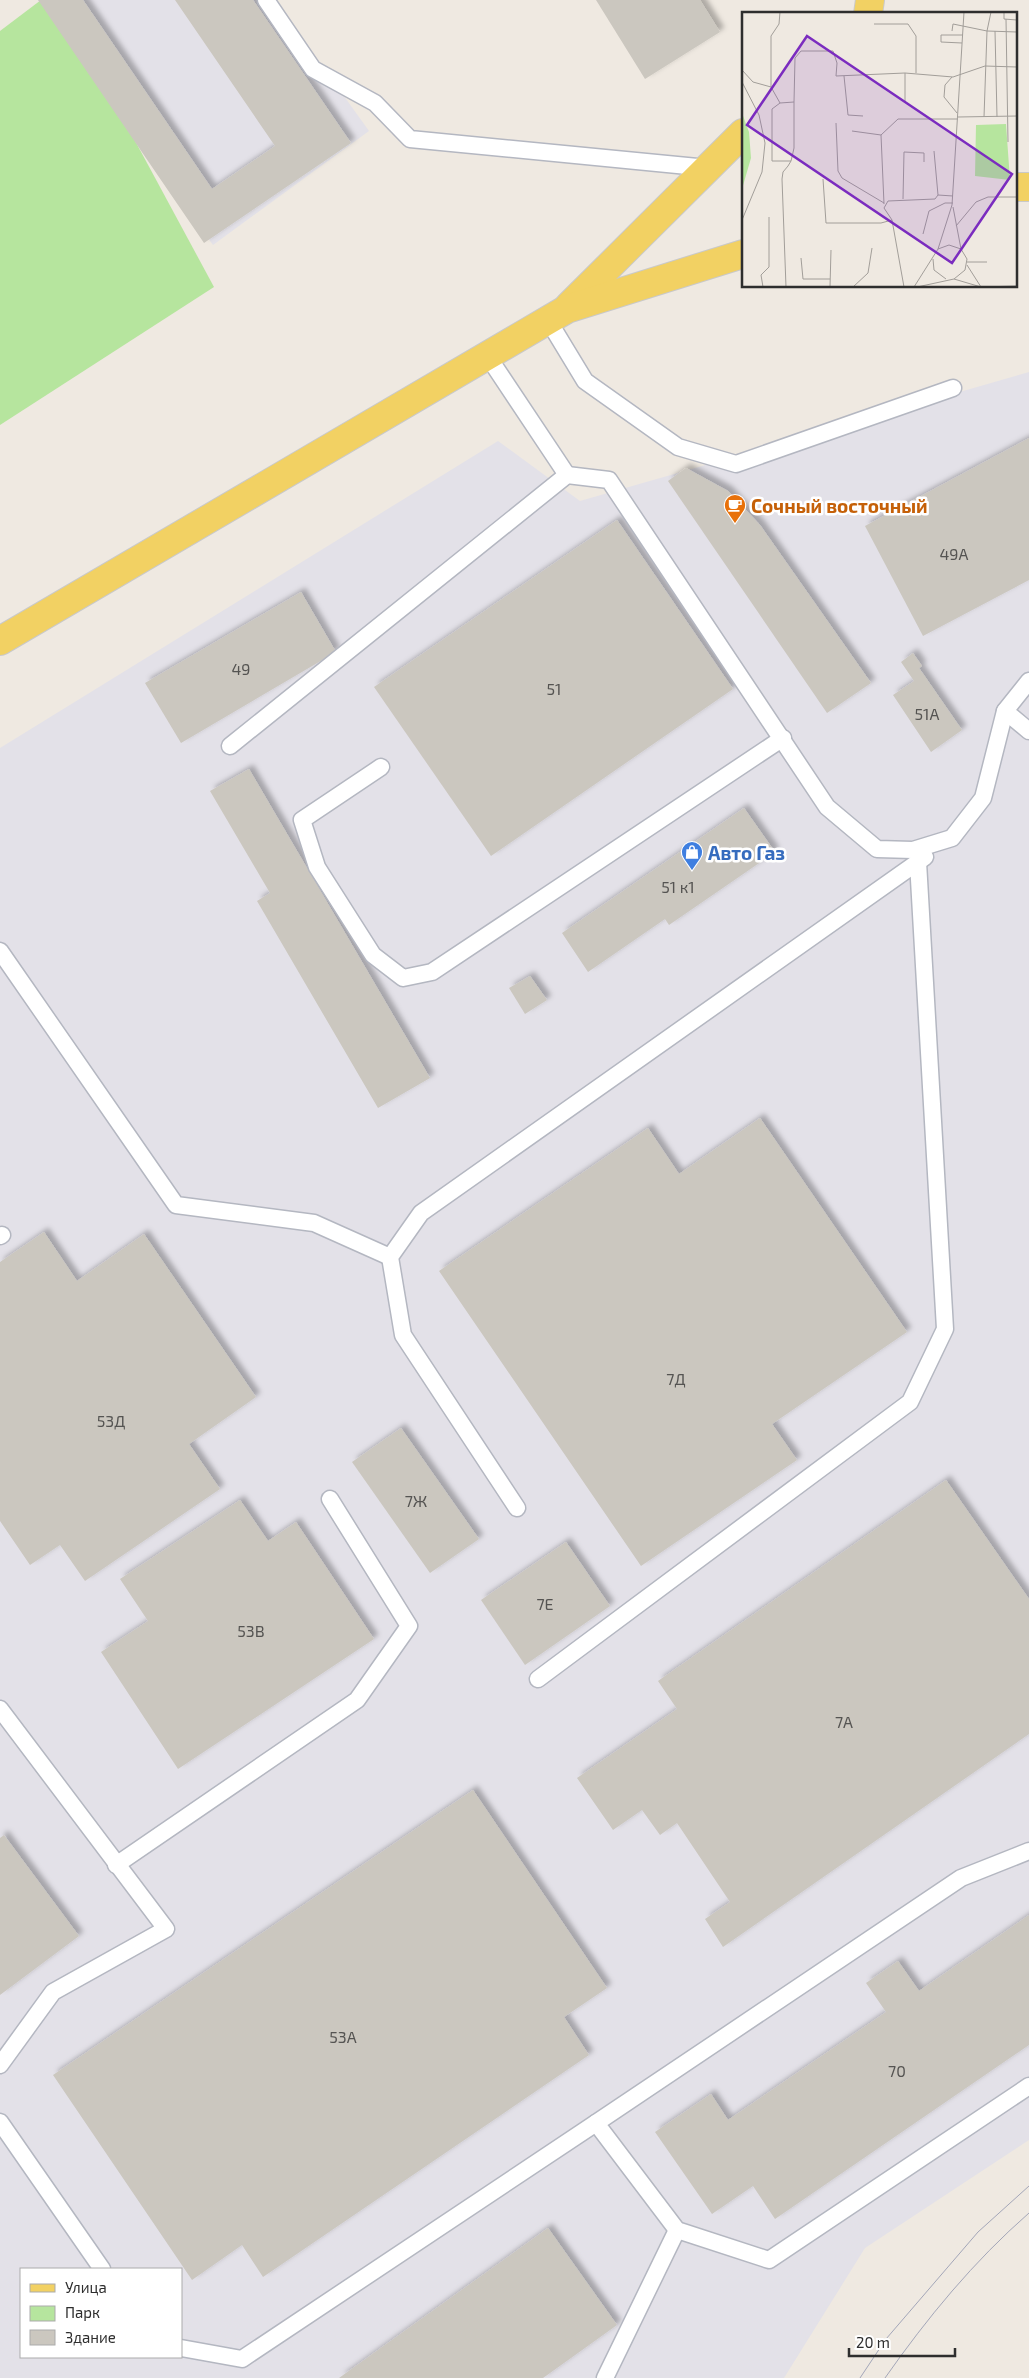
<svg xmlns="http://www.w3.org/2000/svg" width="1029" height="2378" font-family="'Exo 2',sans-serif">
<defs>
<filter id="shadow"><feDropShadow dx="4.5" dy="-4.5" stdDeviation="2.5" flood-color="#0004"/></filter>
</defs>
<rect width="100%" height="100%" fill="#efe9e1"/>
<!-- industrial -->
<g fill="#e3e1e8" fill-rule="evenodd">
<path d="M38,0H275L369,131L213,245Z"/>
<path d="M1029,372V2140L865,2248L784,2378H0V748L498,441L580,501ZM21,2269H181V2357H21Z"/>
</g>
<!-- green -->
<path fill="#b6e59e" d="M41,0H59L214,287L0,425V31Z"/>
<!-- building -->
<g fill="#cbc7bf" filter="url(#shadow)">
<path d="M38,0H83L212,189L275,146L175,0H253L351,143L204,243Z"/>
<path d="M596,0H700L720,32L645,79Z"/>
<path d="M1029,438V580L923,636L865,526Z"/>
<path d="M686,468L728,491L760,525L871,683L827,713L668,481Z"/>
<path d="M617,520L733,689L491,856L374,687Z"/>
<path d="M301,592L336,652L181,743L145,683Z"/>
<path d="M913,653L922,666L919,668L962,730L931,752L893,695L914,681L901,662Z"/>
<path d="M249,769L430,1078L378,1108L257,901L270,893L210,791Z"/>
<path d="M744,808L775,852L669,925L665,919L588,972L562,933Z"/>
<path d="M530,976L547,1000L525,1014L509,988Z"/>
<path d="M760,1118L907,1332L772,1424L797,1460L641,1566L439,1271L648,1128L679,1174Z"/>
<path d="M44,1232L77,1281L144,1234L256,1397L189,1444L220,1489L85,1581L60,1545L30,1565L0,1521V1262Z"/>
<path d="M401,1428L479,1539L430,1573L352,1462Z"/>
<path d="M946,1480L1029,1599V1734L723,1947L705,1919L730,1902L677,1823L660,1835L642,1810L613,1830L577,1778L677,1709L658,1681Z"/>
<path d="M240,1500L268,1541L296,1522L374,1639L178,1769L101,1652L148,1621L120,1579Z"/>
<path d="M566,1542L610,1606L525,1665L481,1600Z"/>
<path d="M473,1790L607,1988L564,2017L589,2055L263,2277L242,2245L192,2280L53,2075Z"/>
<path d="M4,1835L79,1936L0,1995V1838Z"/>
<path d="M1029,1915V2045L775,2219L753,2186L712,2214L655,2132L711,2094L728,2120L886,2012L866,1983L898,1961L919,1991Z"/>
<path d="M548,2228L617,2325L543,2378H339Z"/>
</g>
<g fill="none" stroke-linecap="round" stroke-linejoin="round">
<!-- lane casing -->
<g stroke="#b4b7c1" stroke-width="19">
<g id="lane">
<path d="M266,0L313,69L375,103L410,139L708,168"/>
<path d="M548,320L585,381L678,447L736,464L953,388"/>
<path d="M487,355L567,475"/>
<path d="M1029,681L1005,711L1029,731"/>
<path d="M230,746L567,475L609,480L827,807L877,849L913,850L952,838L983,798L1005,711"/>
<path d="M381,767L302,820L317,867L373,955L403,978L432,972L783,738"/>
<path d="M0,951L176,1205L314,1223L390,1257"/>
<path d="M0,1236L2,1235"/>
<path d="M517,1508L403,1335L390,1257L421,1213L925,857"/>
<path d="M538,1679L910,1402L945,1329L918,862"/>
<path d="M0,1709L166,1929L53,1992L0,2065"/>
<path d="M1029,1851L961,1878L596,2123L677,2230L769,2260L1029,2086"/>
<path d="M116,1865L357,1700L409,1626L330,1499"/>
<path d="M0,2122L102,2269"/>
<path d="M181,2348L242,2359L596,2123"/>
<path d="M605,2378L677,2230"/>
</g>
</g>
<!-- primary casing -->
<g stroke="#c9c9c9" stroke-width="30">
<g id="primary">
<path d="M868,14L870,0"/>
<path d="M1015,187H1029"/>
<path d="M569,306L743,133"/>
<path d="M0,641L567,309L743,254"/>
</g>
</g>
<!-- lane -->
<use href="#lane" stroke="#fff" stroke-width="16"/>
<!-- primary -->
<use href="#primary" stroke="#f2d163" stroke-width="28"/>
<!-- tram -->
<g stroke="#a3a6b8" stroke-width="1">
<path d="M860,2378L886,2339L978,2232L1029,2186"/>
<path d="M885,2378C927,2318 974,2261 1029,2213"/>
</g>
</g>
<!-- icons -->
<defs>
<g id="cafe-pin" transform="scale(1.125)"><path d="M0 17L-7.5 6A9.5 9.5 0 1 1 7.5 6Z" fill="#e8710a" stroke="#fff"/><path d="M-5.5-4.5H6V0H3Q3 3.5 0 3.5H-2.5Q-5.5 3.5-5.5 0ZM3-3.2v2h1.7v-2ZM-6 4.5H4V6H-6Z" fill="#fff"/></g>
<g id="shop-pin" transform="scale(1.125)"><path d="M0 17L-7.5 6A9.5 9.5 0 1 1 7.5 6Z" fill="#3f7fe0" stroke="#fff"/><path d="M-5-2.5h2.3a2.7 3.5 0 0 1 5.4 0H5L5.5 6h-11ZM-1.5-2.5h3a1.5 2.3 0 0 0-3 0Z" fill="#fff"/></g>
</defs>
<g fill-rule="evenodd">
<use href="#cafe-pin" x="735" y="505"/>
<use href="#shop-pin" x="692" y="852"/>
</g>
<g text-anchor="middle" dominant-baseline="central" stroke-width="5" stroke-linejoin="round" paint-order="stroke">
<!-- number labels -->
<g font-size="16" fill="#555452">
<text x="954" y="553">49А</text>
<text x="241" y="668">49</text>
<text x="554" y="688">51</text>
<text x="927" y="713">51А</text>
<text x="678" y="886">51 к1</text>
<text x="676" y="1378">7Д</text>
<text x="111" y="1420">53Д</text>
<text x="416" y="1500">7Ж</text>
<text x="545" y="1603">7Е</text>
<text x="251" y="1630">53В</text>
<text x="844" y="1721">7А</text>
<text x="343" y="2036">53А</text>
<text x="897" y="2070">70</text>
</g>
<!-- food labels -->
<g font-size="19" font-weight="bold" fill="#c56008" stroke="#fff" text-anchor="start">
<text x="751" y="505">Сочный восточный</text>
</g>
<!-- shop labels -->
<g font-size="19" font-weight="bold" fill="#366cbe" stroke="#fff" text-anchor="start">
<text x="708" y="852">Авто Газ</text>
</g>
</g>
<!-- overview -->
<g transform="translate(742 12)">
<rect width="275" height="275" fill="#efe9e1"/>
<path d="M0,101L7,120L9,146L0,177ZM264,112L268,168L233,164L234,113Z" fill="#b6e59e"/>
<path fill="none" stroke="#a29e99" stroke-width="1" d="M38,0L37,12L29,24V75L38,91M132,0H165M262,0V7L275,8M264,7L266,130M132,12H166L174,24V61M210,19L211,12L245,19L275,20M253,19L255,105M220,31L199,30V23H221M0,58L11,70L29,75M163,61V91M102,64L106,103L121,104M210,65L203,73L202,85L215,101M0,70L17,103L23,131L20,160L0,208M52,90L53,46L59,39H91L95,51L94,64L163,61L211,65L243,54L275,55M216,105L275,104M242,105L245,19L249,0M94,111L96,159L100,166L142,191M110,119L139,123L142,192M139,123L156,107H216M81,167L84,211H139L150,208L162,275M196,183L211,184M161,187L162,140L182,141V150M150,208L142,196L146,189L193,187L196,183L192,139M214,214L234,190L246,185H275M181,222L187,199L203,191H211M196,237L207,233L219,237M59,246L61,267H88M191,247L192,258L204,267M225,250H245M225,253L239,275M212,267L239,275L275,274M21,275L19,263L27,255V205M44,275L40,167L41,160L46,154L49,149L50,145L52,136V90L38,91L30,97V149H49M88,275L89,238M111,275L126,261L130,236M172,275L196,237L210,193L222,0M175,275L212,267L223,258L225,247L219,237L211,195"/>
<path fill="#7b2cbf" fill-opacity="0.15" stroke="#7b2cbf" stroke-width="2.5" d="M65,24L270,162L210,251L5,113Z"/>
<rect width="275" height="275" fill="none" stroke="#2e2e2e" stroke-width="2.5"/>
</g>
<!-- legend -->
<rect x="20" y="2268" width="162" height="90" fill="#ffffff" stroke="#ababab"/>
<rect x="30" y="2284" width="25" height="8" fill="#f2d163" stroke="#ababab"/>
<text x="65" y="2293" font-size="15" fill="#2e2e2e">Улица</text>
<rect x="30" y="2306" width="25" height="15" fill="#b6e59e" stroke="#ababab"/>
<text x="65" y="2318" font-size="15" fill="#2e2e2e">Парк</text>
<rect x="30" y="2330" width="25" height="15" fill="#cbc7bf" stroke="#ababab"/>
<text x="65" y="2343" font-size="15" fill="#2e2e2e">Здание</text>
<!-- scale -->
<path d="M849 2348v8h106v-8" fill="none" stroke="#2e2e2e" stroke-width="2.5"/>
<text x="856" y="2348" font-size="15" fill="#2e2e2e" stroke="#ffffff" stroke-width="4" paint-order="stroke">20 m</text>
</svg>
